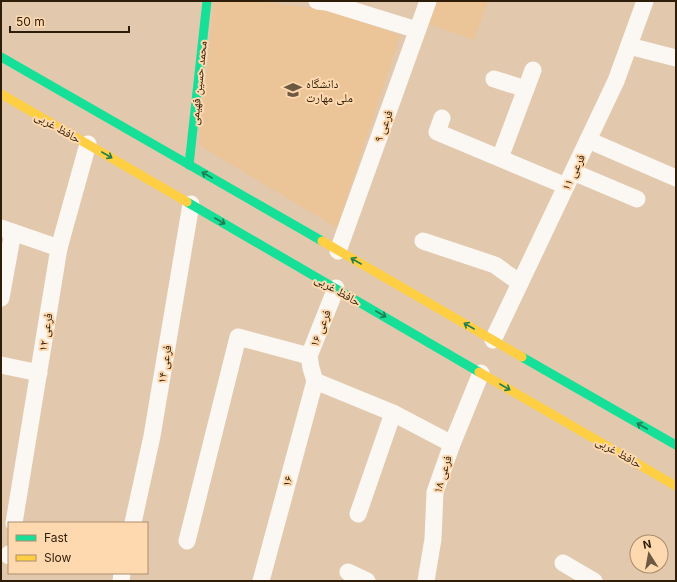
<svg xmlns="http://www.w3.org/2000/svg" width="677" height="582" font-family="Inter,'Noto Naskh Arabic',sans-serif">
<rect width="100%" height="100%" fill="#e2c9ad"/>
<!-- built -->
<g fill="#ebc498">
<path d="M214,1H255L326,10L400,35L337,228L199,145Z"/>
<path d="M435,1H488L474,40L428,24Z"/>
</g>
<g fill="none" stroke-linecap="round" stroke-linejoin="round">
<!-- street -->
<g stroke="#fbf7f3" stroke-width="17">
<path d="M317,1L326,2L417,30"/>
<path d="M629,46L676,58"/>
<path d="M494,79L526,89"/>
<path d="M442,118L437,132L566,186"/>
<path d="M588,140L676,178"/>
<path d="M500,158L533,70"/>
<path d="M573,172L637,199"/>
<path d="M1,228L59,248"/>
<path d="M423,241L495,265L520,283"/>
<path d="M338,251L428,1"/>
<path d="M336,288L309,356L311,368L315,381L393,413L452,444"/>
<path d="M1,298L13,232"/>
<path d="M493,340L616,81L645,1"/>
<path d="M1,365L39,373"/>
<path d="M358,514L393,413"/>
<path d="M14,523L59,248L88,144"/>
<path d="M133,523L152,436L191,204"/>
<path d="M187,541L238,337L309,356"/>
<path d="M9,556V554"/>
<path d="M563,563L594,581"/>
<path d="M348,572L367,581"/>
<path d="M121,581L122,573"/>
<path d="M261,581L315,381"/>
<path d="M426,581L433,539L435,492L452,444L481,373"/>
</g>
<!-- fast -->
<g stroke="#16e098" stroke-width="9">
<path d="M1,57L322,241"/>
<path d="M189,165L207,1"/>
<path d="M187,202L479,372"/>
<path d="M522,357L676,445"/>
</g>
<!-- slow -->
<g stroke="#ffcf43" stroke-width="9">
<path d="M1,94L187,202"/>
<path d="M322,241L522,357"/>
<path d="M479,372L676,486"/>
</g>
</g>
<!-- one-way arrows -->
<defs><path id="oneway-shaft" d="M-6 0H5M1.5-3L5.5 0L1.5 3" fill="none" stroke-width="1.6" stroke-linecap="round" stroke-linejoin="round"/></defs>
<g stroke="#227e50">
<use href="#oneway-shaft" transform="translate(107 155) rotate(30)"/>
<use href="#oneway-shaft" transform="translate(207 175) rotate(-150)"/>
<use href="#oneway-shaft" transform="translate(220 221) rotate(30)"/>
<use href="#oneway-shaft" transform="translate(356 261) rotate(-150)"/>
<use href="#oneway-shaft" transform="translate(381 314) rotate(30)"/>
<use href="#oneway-shaft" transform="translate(469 326) rotate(-150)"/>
<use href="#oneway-shaft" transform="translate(505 387) rotate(30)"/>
<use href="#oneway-shaft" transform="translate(642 426) rotate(-150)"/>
</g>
<!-- icons -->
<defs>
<g id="university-bare" transform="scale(1.38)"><path d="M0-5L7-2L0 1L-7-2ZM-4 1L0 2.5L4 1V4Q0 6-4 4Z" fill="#6d5942" stroke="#fed9b0" stroke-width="2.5" paint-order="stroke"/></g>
</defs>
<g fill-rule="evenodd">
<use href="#university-bare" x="293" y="90"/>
</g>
<g text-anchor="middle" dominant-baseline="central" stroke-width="4" stroke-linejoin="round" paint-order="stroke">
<!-- street labels -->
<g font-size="12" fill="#2e1d08" stroke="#fed9b0">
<text transform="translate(198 83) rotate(-84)">محمد حسین فهیمی</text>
<text transform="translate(383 126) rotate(-70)">فرعی ۹</text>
<text transform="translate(58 127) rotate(30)">حافظ غربی</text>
<text transform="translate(573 172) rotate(-64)">فرعی ۱۱</text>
<text transform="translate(338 290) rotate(30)">حافظ غربی</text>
<text transform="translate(320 328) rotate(-69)">فرعی ۱۶</text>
<text transform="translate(45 332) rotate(-81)">فرعی ۱۲</text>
<text transform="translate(164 364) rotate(-81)">فرعی ۱۴</text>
<text transform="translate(619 452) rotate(30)">حافظ غربی</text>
<text transform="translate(442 474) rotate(-73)">فرعی ۱۸</text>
<text transform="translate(287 481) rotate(-75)">۱۶</text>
</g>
<!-- poi labels -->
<g font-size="12" fill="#2e1d08" stroke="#fed9b0" text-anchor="start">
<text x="306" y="83">دانشگاه<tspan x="306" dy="14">ملی مهارت</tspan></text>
</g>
</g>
<!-- border -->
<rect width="677" height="582" fill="none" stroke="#2e1d08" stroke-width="4"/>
<!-- legend -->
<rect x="8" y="522" width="140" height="52" fill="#fed9b0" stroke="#ab8e6d"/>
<rect x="16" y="535" width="20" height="6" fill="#16e098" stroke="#ab8e6d"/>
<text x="44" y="542" font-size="12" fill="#2e1d08">Fast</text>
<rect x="16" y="555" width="20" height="6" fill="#ffcf43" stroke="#ab8e6d"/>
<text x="44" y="562" font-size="12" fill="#2e1d08">Slow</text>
<!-- north arrow -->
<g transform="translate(649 554) rotate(349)"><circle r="19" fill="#fed9b0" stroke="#ab8e6d"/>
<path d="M0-3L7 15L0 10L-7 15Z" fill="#6d5942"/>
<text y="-6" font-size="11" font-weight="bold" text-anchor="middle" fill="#2e1d08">N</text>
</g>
<!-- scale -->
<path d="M10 26v6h119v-6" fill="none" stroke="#2e1d08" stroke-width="2"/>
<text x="16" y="26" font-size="12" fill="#2e1d08" stroke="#fed9b0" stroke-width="3" paint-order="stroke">50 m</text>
</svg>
